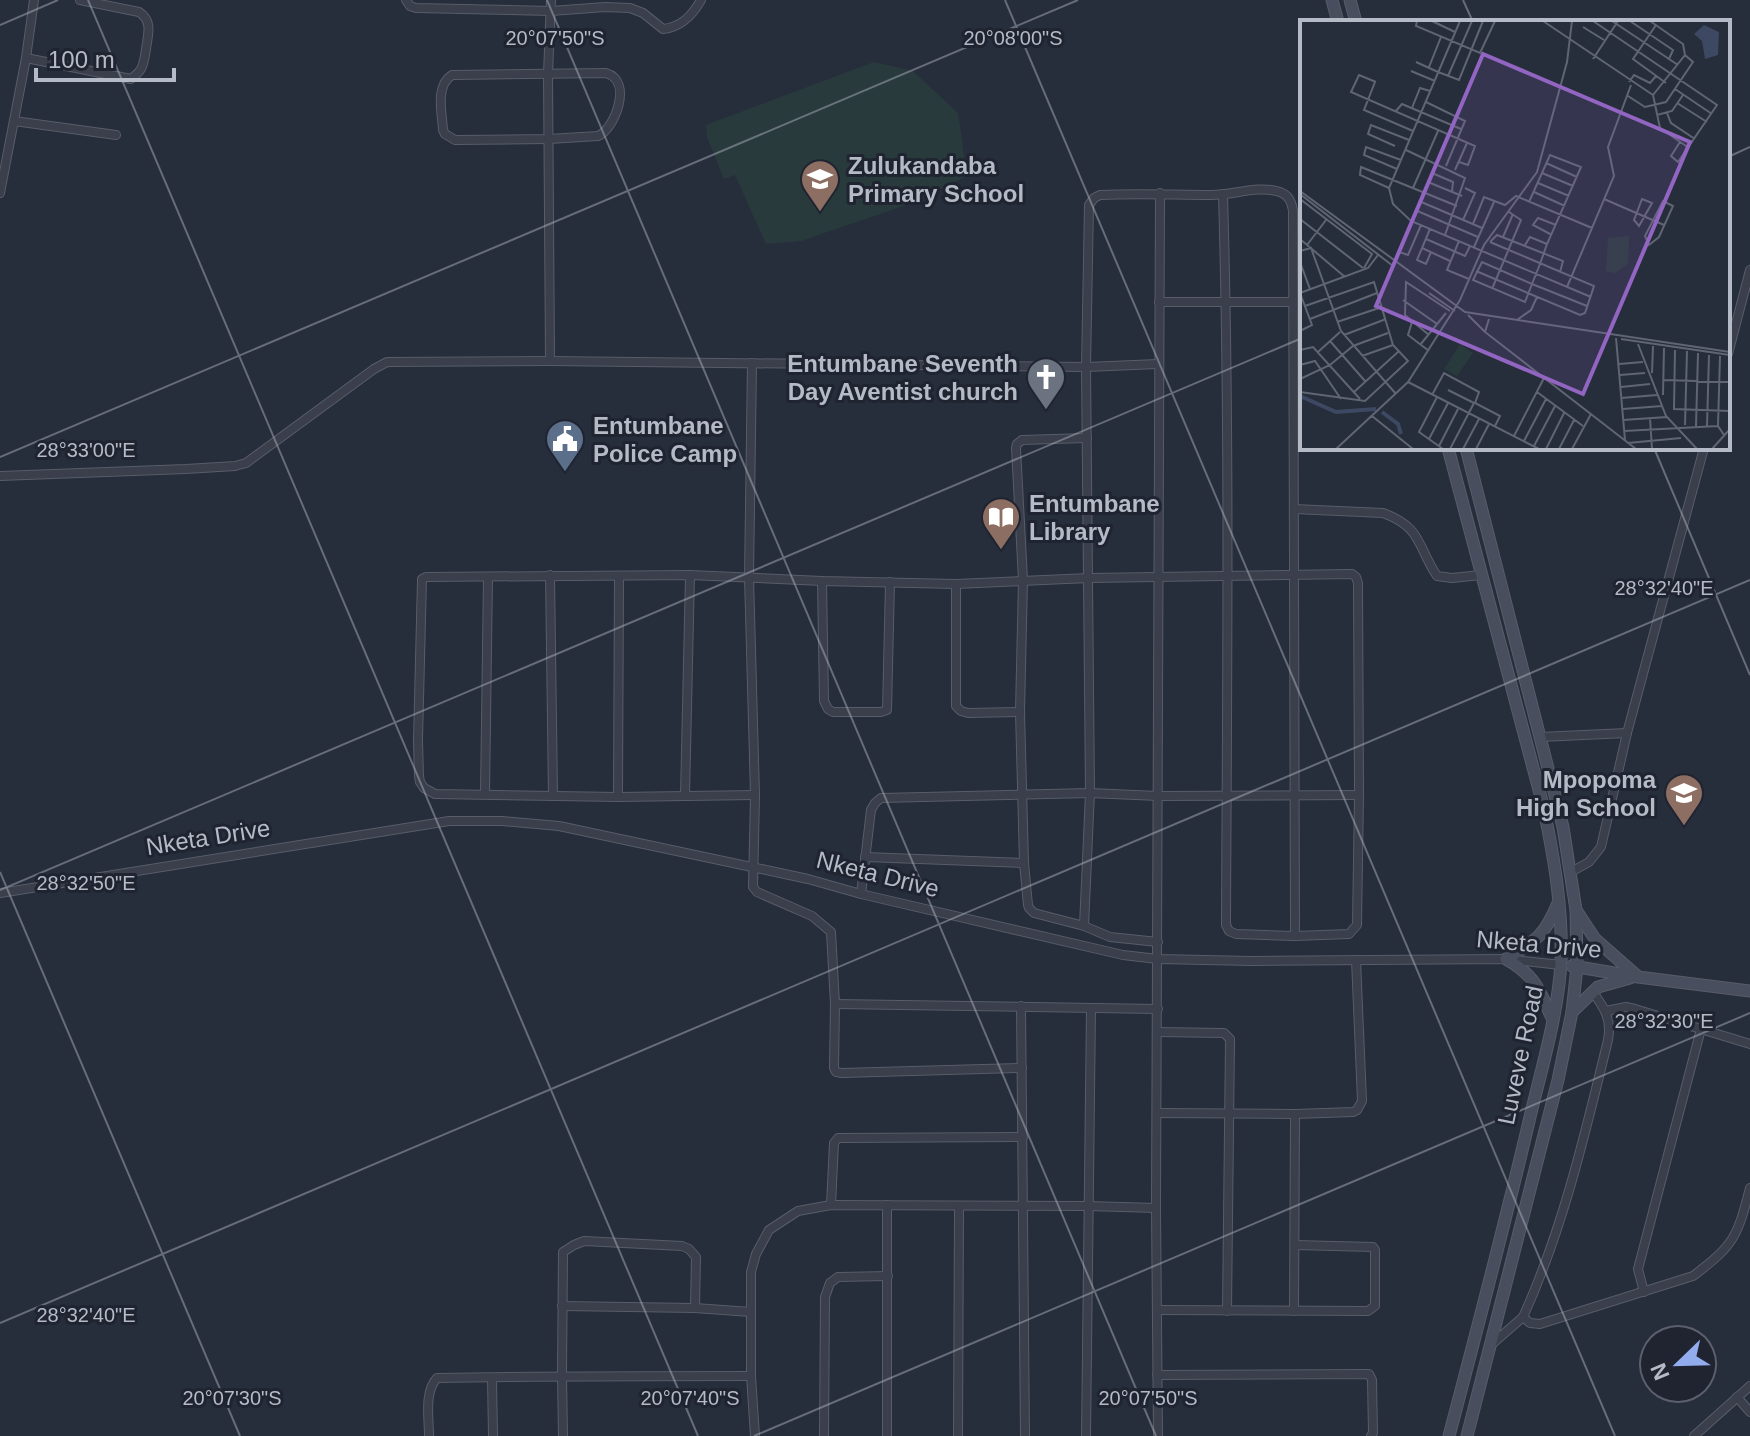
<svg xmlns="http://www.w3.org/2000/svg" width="1750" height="1436" font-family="Arial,sans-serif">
<rect width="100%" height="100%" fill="#262d3b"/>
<!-- green -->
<path fill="#293a3d" d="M874,62L913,71L958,113L967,176L912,203L801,241L766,244L735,175L724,179L707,137L706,125Z"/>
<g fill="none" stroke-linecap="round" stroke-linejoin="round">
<!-- street casing -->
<g stroke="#585d69" stroke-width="10">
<g id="street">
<path d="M406,0L410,6L416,8L551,11L605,7L630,8L643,13L663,29C681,27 692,16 701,0"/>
<path d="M26,58L131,79C135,75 138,74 141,69C144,64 145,56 146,49C148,34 153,21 139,12L80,0"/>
<path d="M606,73C634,81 614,130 598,136L549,139L455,140L445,134L443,130C442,112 435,86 452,75Z"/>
<path d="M14,121L116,135"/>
<path d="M0,193L26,58L34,0"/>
<path d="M1159,302H1293"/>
<path d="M1728,354L1750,270"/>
<path d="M550,361L548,74L551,0"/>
<path d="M752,363L749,577L755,795L753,887L757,892L812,916L831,932L835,1004L834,1068L836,1072L842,1073L1022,1068"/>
<path d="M1087,438L1022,440L1017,444L1016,448L1023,580L1020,712L1024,863L1028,905L1029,908L1034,913L1084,926L1110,937L1158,942"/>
<path d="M0,476L186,469L235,466L246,463L374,369L387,362L550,361L1086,367L1158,364"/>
<path d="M1294,509L1383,513C1422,527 1417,546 1437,576L1452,578L1481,575"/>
<path d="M550,575L553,796"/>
<path d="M822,581L824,701L828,709L833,712H881L887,710L890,582"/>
<path d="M956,584V706L961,711L968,713L1020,712"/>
<path d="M1540,737L1627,733L1704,448"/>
<path d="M485,794L488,577"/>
<path d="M685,795L690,575"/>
<path d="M755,795L618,797L435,794L424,788L420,782L419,776L418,740L422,579L426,577L690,575L822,581L956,584L1089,578L1352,574L1356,577L1358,583L1359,795L1357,925L1349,934L1295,936L1236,934L1229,931L1226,925C1227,681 1230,438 1223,194"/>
<path d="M618,797L619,576"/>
<path d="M865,857L1024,863"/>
<path d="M1571,872L1589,862L1601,847L1627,733"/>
<path d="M0,893L449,821H502L559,826L808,879L861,894L1123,955L1158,959L1252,961L1506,959L1561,965"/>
<path d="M861,894L871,810L875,803L881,798L1090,793L1158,796L1359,795"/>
<path d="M1084,926L1090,793L1086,367L1089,205L1094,198L1100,195C1138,193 1174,195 1212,195C1234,195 1259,185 1280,192C1289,195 1292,203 1293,211L1295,936"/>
<path d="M1592,991C1604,1007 1612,1019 1608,1040C1585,1134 1563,1229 1523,1317L1530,1323L1540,1324L1693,1276C1734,1245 1737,1238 1750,1188"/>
<path d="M835,1004L1158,1009"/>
<path d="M1021,1006L1025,1436"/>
<path d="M1606,1011L1626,1007L1635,1009L1750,1044"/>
<path d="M1158,1032L1224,1033L1230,1039L1227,1311"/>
<path d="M1158,1113L1295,1114L1353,1112L1357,1110L1362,1101L1356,960"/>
<path d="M831,1205L834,1143L838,1138L1023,1137"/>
<path d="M887,1205V1436"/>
<path d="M1644,1292L1638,1269L1701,1029"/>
<path d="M562,1306L695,1308L751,1312"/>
<path d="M1157,1310L1368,1311L1375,1306V1250L1373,1247L1295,1245"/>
<path d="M1294,1311L1295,1114"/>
<path d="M1491,1345L1523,1317"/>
<path d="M1157,1375L1369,1374L1372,1380L1373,1433L1371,1436"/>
<path d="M492,1378L493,1436"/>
<path d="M1737,1397L1750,1412"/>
<path d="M429,1436C429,1418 424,1392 437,1378C541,1376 646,1376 751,1376"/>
<path d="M563,1436L562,1375L563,1252L574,1245L584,1241L682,1246L689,1249L696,1257L695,1308"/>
<path d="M755,1436L751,1376V1272L756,1254L769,1230L798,1211L831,1205L1088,1206L1156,1208"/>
<path d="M824,1436L825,1297L830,1283L838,1277L888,1276"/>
<path d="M958,1436L959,1206"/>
<path d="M1086,1436L1091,1009"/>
<path d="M1158,1436L1156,1208L1160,193"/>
<path d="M1694,1436L1750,1386"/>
</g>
</g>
<!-- secondary casing -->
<g stroke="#585d69" stroke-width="13">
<g id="secondary">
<path d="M1332,0L1338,22"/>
<path d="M1350,0L1356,22"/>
<path d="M1448,448L1543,805C1554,857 1563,909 1561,962C1558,1014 1542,1067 1530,1117C1505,1224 1477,1330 1449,1436"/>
<path d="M1466,448L1563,827L1576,910L1577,967L1572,1012L1558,1080L1467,1436"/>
<path d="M1576,910L1595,939L1637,976"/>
<path d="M1572,966L1638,977L1750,991"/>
<path d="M1572,1012L1598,987L1630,978"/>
<path d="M1551,1016C1539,988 1533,974 1506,959C1536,940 1544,937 1558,903"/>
</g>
</g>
<!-- street -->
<use href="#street" stroke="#3a3f4b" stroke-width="8"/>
<!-- secondary -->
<use href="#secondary" stroke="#484e5e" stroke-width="11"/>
</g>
<!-- ticks -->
<path fill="none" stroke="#b5bac7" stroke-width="2" stroke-opacity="0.45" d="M88,0L698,1436M547,0L1156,1436M1005,0L1615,1436M1463,0L1473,22M0,25L58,0M1728,157L1750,147M1654,448L1750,675M0,457L1078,0M0,872L240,1436M0,890L1302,338M0,1323L1750,580M754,1436L1750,1013"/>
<!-- icons -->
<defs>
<g id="school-pin" transform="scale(2)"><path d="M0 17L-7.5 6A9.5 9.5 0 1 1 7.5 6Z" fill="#8d6e63" stroke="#1f2430"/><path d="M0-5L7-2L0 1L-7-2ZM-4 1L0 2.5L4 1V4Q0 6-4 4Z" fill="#fff"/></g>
<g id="church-pin" transform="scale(2)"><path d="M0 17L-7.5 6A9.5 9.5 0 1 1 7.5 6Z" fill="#6b7280" stroke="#1f2430"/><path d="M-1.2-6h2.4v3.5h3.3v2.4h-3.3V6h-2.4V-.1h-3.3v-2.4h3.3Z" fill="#fff"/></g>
<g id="civic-pin" transform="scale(2)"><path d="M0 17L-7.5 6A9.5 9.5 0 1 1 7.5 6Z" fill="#5c6f8a" stroke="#1f2430"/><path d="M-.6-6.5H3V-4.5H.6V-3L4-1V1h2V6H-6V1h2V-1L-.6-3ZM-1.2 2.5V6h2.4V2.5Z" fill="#fff"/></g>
<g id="library-pin" transform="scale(2)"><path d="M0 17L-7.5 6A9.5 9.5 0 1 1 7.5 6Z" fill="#8d6e63" stroke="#1f2430"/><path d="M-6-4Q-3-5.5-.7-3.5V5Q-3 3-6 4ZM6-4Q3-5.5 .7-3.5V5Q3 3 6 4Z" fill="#fff"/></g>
</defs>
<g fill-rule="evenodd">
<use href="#school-pin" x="820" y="179"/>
<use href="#church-pin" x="1046" y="377"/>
<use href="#civic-pin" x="565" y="439"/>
<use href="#library-pin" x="1001" y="517"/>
<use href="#school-pin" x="1684" y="793"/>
</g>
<g text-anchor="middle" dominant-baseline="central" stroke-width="6" stroke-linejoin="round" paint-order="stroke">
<!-- poi labels -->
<g font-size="24" font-weight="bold" fill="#b5bac7" stroke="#1f2430" text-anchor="start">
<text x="848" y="165">Zulukandaba<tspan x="848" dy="28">Primary School</tspan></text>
<text x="1018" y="363" text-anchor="end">Entumbane Seventh<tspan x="1018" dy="28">Day Aventist church</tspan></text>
<text x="593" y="425">Entumbane<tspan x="593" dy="28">Police Camp</tspan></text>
<text x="1029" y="503">Entumbane<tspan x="1029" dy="28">Library</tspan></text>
<text x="1656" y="779" text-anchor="end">Mpopoma<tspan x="1656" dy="28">High School</tspan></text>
</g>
<!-- street labels -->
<g font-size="24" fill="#b5bac7" stroke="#1f2430">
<text transform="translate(208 837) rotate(-9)">Nketa Drive</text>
<text transform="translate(878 874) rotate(14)">Nketa Drive</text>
<text transform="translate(1539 944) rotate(5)">Nketa Drive</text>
<text transform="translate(1520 1055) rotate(-78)">Luveve Road</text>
</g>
</g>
<!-- overview -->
<g transform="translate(1300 20)">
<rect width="430" height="430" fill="#262d3b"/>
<path d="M329,216L328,244L315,253L306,251L308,218ZM160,324L173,333L157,356L144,349Z" fill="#293a3d"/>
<path d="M404,5L419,12L418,35L405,39L402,21L394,14Z" fill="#3d4962"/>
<path fill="none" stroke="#3d4962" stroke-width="4" d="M0,376L36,392L76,389M82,392L98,404L101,414"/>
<path fill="none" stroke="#5f6573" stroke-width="2" d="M117,1L116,6L180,33L195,1M132,1L155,12M160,1L89,168L93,184L111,201L291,277M243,1L353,75L385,35L383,24L350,1M293,1L417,85L378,142L371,136L380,122M312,1L378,45M330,1L373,30L369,39M356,5L333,39L366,63M283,7L304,20M293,39L318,1M116,42L138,52M129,47L141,17M111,51L135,61M138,52L159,60L183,1M148,56L172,1M75,62L64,90L113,111M76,62L59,55L51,72L175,126L168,145L159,142M329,62L334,55L350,63L356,56M375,69L412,94M353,75L360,108L389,128M328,76L345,87L366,82L393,42L385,35M126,82L165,101L146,146M377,83L407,102M112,88L120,68L130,71M95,92L102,84L161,109M367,93L371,103L395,119M357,95L372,91L383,75M95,126L68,114L71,105L109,120M106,130L165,158L145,215M246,143L277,157M97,149L64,135L66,127L101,140M155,150L167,123M132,153L153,162L152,172M242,153L273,166M128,162L162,176M238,163L269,176M89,168L60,155L61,147L157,186M113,168L138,111M0,171L165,292L430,332M234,172L265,186M0,174L93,246M0,179L72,234L64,248M304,179L364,205M342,179L352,183L339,206L334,200ZM119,181L182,208M363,181L373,186L359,217L349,225L345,216ZM229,182L250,135L281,147L247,224L240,244L232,264L225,282L173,260L182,242L232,264L287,286M115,190L178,217M0,199L63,248M163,200L175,173L165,168M173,204L184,177L205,185L216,176L292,208M121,205L108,235L99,232L148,115M130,209L117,240L126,244L131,232M252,215L233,205L238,198L256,205M203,217L213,194M0,219L45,257M126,219L165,236L170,226M159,221L147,250L169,259M190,222L197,215L263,241L260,252M7,225L26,200M225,225L230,217L247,224M174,227L194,182M122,228L150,241M0,231L11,228L41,311L96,374M0,242L10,269M176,251L280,295L285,293L294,266L190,222M267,267L314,156L308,127L331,65M192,269L221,200L209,192M0,273L68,248L78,235M129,273L155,291M103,280L137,304M168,295L185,312M10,299L77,273M189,299L185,312L336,429M217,300L231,290L237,277M37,302L82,287M112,302L108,315L129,331M0,311L12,305L0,273M44,315L86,299M129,315L105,295L106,262L150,291M316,318L325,420M321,319L430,335M30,321L65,361M338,324L366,396L397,429M120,325L146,293M0,330L13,327L60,379M375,330L374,389L430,391M18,332L40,312M62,336L93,325M420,336L418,406L424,415M319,344L343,342M0,345L15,341L41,379M352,353L353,326M320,355L345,353M0,359L30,345L53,326L88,313M363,360L430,362M108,362L239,429M321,367L350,364M148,370L174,383M0,372L65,381L108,341L93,325L74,262L5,286M54,372L99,331M237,372L283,406M132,375L144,353L179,372L175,383L200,396L195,406M363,375L364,328M137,377L119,412L143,429M321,378L357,375M323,389L362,386M72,396L113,429M350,398L352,429M323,400L367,397M385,405L387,331M396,406L398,333M407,406L409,335M324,411L418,406M214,416L244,358M129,419L148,383M224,421L246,379M328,423L381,418M139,426L158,389M234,426L255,386M36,429L108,362L160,280L184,225L237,152L267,42L272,1M150,429L174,383M163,429L179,399M176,429L189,404M246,429L264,393M259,429L274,400M272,429L291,394M412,429L430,409"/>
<path fill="#9265c2" fill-opacity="0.15" stroke="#9265c2" stroke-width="4" d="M183,34L390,122L283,374L76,286Z"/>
<rect width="430" height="430" fill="none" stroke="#b5bac7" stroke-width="4"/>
</g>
<g font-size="20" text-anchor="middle" fill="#b5bac7" stroke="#1f2430" stroke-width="6" stroke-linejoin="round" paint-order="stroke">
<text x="555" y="45">20°07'50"S</text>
<text x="1013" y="45">20°08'00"S</text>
<text x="86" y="457">28°33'00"E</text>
<text x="1664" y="595">28°32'40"E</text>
<text x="86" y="890">28°32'50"E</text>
<text x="1664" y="1028">28°32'30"E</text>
<text x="86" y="1322">28°32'40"E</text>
<text x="232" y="1405">20°07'30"S</text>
<text x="690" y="1405">20°07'40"S</text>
<text x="1148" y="1405">20°07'50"S</text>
</g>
<!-- north arrow -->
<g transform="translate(1678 1364) rotate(247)"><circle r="38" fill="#1f2430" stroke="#5b606c" stroke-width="2"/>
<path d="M0-6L14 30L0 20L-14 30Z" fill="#93acee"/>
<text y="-12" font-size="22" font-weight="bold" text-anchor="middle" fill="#b5bac7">N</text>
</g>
<!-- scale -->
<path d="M36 68v12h138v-12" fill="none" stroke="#b5bac7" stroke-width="4"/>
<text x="48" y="68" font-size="24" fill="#b5bac7" stroke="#1f2430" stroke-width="6" paint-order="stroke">100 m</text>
</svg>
